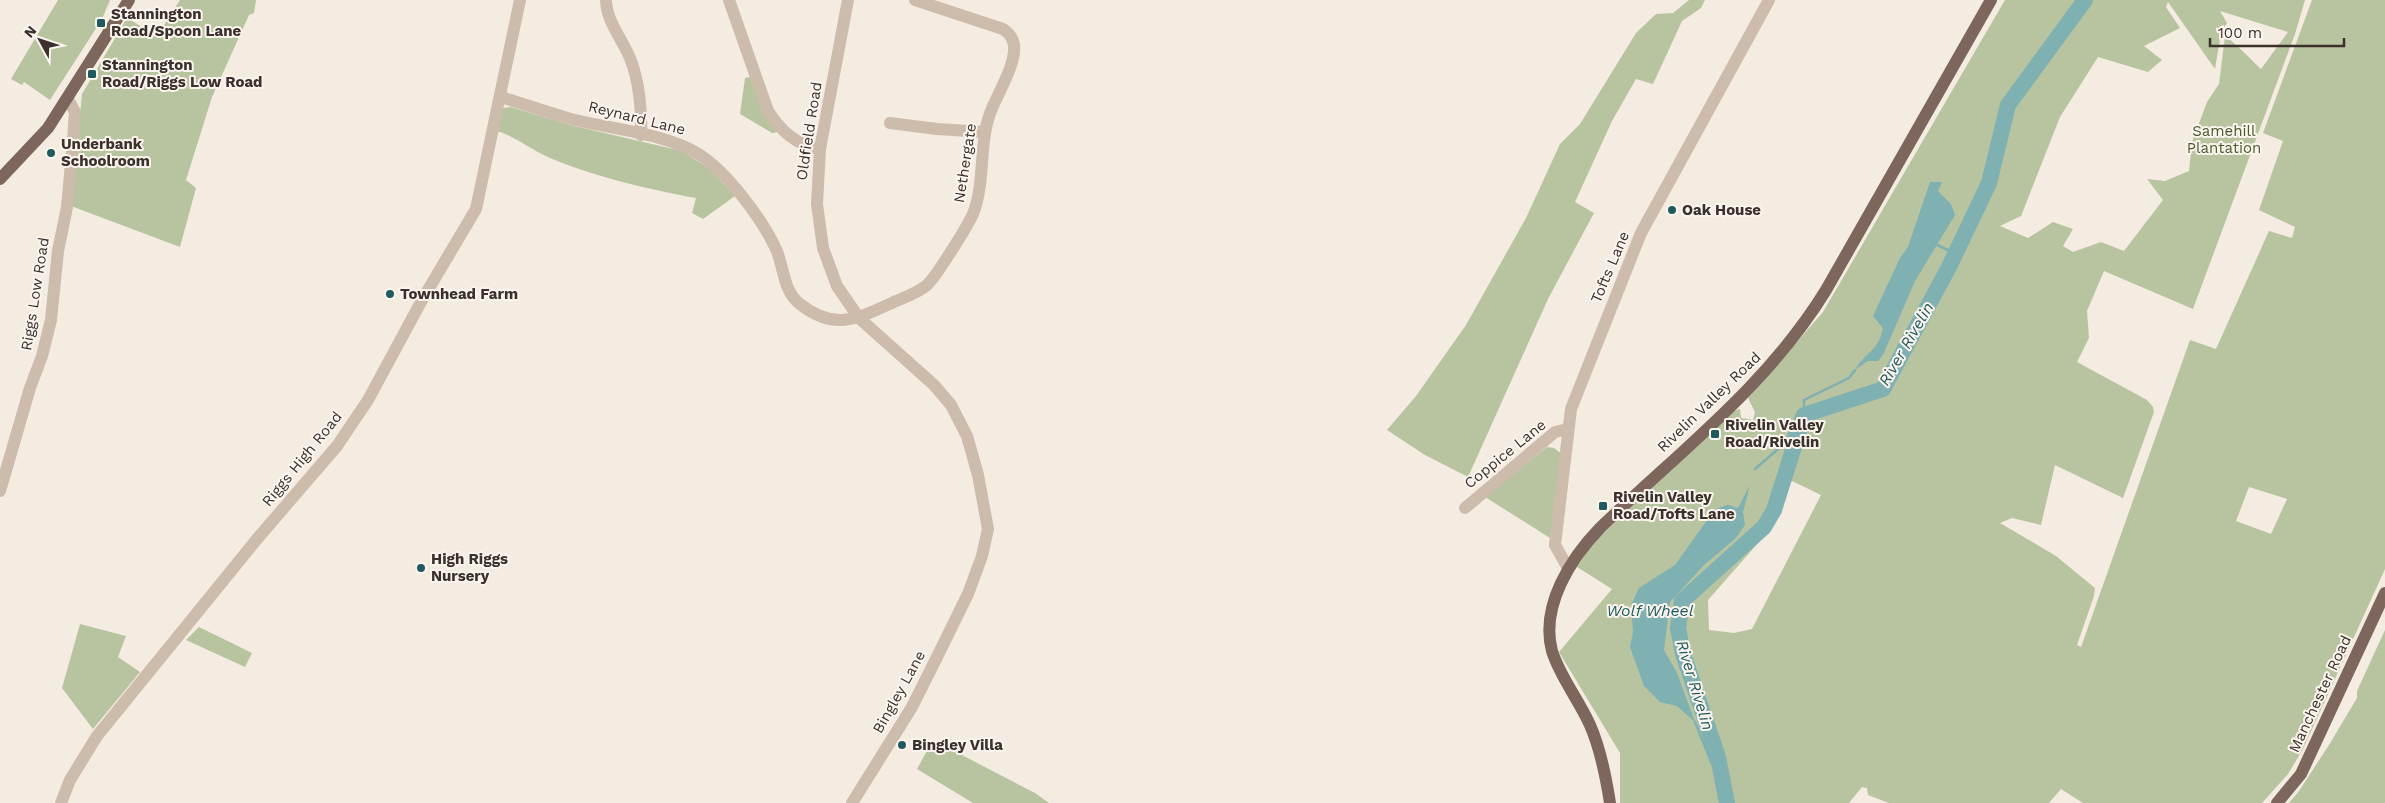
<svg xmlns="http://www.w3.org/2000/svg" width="2385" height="803" font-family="'Work Sans',sans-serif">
<rect width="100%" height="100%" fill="#f4ebe1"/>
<!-- green -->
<g fill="#b8c4a0" fill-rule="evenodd">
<path d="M58,0H110L102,19L50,100L24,82L22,85L11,79Z"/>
<path d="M180,0H256L254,13L249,15L212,97L186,180L196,188L180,247L71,206L82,94L127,18L157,36Z"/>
<path d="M1689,0H1705L1701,8L1682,21L1653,84L1636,79L1612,121L1575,202L1594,213L1548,299L1468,477L1425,455L1387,430L1416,396L1466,325L1526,218L1560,144L1580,124L1636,33L1656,14L1673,13Z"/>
<path d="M2005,0H2305L2295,34L2193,309L2104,271L2087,311L2089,338L2077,362L2147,400L2153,407L2154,412L2123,498L2055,465L2041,525L2012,518L2000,523L2056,556L2095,588L2094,596L2077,645L2081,647L2190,340L2216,349L2269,231L2292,238L2295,227L2259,210L2283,141L2263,133L2312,0H2385V569L2303,749L2288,774L2262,803H2083L2061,789L2049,803H1889L1868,795L1867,788L1862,787L1849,803H1620V753L1559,652L1612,589L1577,567L1593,543L1733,411L1740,409L1741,418L1753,420L1755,412L1748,398L1823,312ZM2168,2L2215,69L2221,33L2227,23L2220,11L2288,32L2261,69C2249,58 2238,45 2225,36L2219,84L2207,102L2192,142L2189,171L2165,181L2147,179L2163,200L2124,251L2101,242L2073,252L2063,246L2073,229L2053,222L2028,238L2000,226L2021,216L2060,117L2098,57L2148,72L2162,60L2144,46L2180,28L2166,7ZM1788,479L1821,495L1752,629L1734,633L1709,630L1708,600L1773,526ZM2249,487L2287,499L2271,534L2236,521Z"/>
<path d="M750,77L778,132L772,133L740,114L745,78Z"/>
<path d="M511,107L570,125L682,151L710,169L735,196L703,219L692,213L696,198C651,190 597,177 555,160C533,152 515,135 493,130L503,108Z"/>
<path d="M1547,447L1554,448L1562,454L1550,538L1485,497Z"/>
<path d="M80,624L126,636L118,657L140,672L93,729L62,688Z"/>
<path d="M199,627L252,653L245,667L186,640Z"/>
<path d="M2385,630V803H2289L2299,791L2329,745L2357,698V691Z"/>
<path d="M933,740L1035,793L1049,803H973L917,769Z"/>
</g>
<!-- water -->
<g fill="#7fb0b2">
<path d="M1930,182H1942L1938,191L1951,204L1955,215L1915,281L1883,355L1878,361H1868L1855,370C1865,352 1879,351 1883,328L1873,316L1900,258L1908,247Z"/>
<path d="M1750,485L1743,512L1745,525L1735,539L1704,565L1670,602L1664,650L1677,673L1695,722L1677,706L1660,702L1644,686L1630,647L1633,632L1631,605L1639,588L1675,565L1715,509L1728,505L1738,508Z"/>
</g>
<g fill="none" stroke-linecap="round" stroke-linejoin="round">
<!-- stream -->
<g stroke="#7fb0b2" stroke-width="2.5">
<path d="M1937,245L1955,253"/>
<path d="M1755,469L1786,442L1797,414L1804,415V400L1849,378L1855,370"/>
<path d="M1695,722L1712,764L1720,767"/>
</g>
<!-- river -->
<path stroke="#7fb0b2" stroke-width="16" d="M1727,803L1718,757L1683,654L1678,628L1682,601L1764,527L1774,510L1804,415L1883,389L1949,267L1989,183L2008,105L2085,0"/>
<!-- minor -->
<g stroke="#cdbbac" stroke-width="12">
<path d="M606,0C606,20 622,39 630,58C639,80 642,111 641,135"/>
<path d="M729,0L768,111C781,131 796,145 820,149"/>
<path d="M848,0L820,149L817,204L823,248L837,286L859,318L934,385L951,405L967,436L978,475L988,529L982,556L968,594L937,657L912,707L852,803"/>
<path d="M501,97C524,104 547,112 571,119C610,129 666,133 700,155C727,172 762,219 776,249C784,266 783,292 800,304C835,332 859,318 894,302C905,297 918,293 927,285C936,277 967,227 973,214C982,192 981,164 984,141C985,130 988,117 993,106C1000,90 1016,63 1014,45C1013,37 1009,33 1003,29L915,0"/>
<path d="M890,123L937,129L985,132"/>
<path d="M0,491L30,388L42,356L51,320L58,251L67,207L73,141L75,112L68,99"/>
<path d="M1465,508L1555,432L1568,429"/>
<path d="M1568,568L1555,545L1571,409L1641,233L1769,0"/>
<path d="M61,803L70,780L97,736L257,539L337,446L368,400L422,300L476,209L520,0"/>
</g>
<!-- major -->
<g stroke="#7d675c" stroke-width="12">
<path d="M0,179L48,128L129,0"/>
<path d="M1610,803C1606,777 1601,750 1590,725C1579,700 1560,677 1552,651C1540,606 1571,558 1600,528C1679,452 1768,385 1826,290L1991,0"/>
<path d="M2277,803L2301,774L2385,593"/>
</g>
</g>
<!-- markers -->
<g fill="#1f5a5e" stroke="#fbf5ee" stroke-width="2">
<rect x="96" y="18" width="10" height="10" rx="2.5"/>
<rect x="87" y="69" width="10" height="10" rx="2.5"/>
<circle cx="51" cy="153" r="5"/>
<circle cx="1672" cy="210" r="5"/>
<circle cx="390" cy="294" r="5"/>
<rect x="1710" y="429" width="10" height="10" rx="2.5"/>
<rect x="1598" y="501" width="10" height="10" rx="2.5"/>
<circle cx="421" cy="568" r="5"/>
<circle cx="902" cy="745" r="5"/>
</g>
<g text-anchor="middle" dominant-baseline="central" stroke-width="4" stroke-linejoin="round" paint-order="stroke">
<!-- poi labels -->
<g font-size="15" font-weight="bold" fill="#3b302b" stroke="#fbf5ee" text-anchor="start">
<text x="111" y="14">Stannington<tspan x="111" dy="17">Road/Spoon Lane</tspan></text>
<text x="102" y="65">Stannington<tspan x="102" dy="17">Road/Riggs Low Road</tspan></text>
<text x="61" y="144">Underbank<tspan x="61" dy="17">Schoolroom</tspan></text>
<text x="1682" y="210">Oak House</text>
<text x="400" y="294">Townhead Farm</text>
<text x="1725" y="425">Rivelin Valley<tspan x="1725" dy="17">Road/Rivelin</tspan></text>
<text x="1613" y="497">Rivelin Valley<tspan x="1613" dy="17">Road/Tofts Lane</tspan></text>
<text x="431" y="559">High Riggs<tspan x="431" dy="17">Nursery</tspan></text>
<text x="912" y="745">Bingley Villa</text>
</g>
<!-- street labels -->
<g font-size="15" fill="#3b302b" stroke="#fbf5ee">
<text transform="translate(637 118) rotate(14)">Reynard Lane</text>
<text transform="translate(809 131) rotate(-81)">Oldfield Road</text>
<text transform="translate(965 163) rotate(-81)">Nethergate</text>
<text transform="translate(1610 267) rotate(-67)">Tofts Lane</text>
<text transform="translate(35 294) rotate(-81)">Riggs Low Road</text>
<text transform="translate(1709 402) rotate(-44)">Rivelin Valley Road</text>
<text transform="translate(1505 454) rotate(-39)">Coppice Lane</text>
<text transform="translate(302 459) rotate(-51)">Riggs High Road</text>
<text transform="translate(899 692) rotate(-61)">Bingley Lane</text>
<text transform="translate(2320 694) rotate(-65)">Manchester Road</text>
</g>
<!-- park labels -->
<g font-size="15" fill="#4a5a2e" stroke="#fbf5ee">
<text x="2224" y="131">Samehill<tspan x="2224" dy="17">Plantation</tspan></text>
</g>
<!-- water labels -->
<g font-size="16" font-style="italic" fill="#1f5a5e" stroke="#fbf5ee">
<text transform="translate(1906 344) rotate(-60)">River Rivelin</text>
<text x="1650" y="610">Wolf Wheel</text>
<text transform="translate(1695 685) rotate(73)">River Rivelin</text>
</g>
</g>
<!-- north arrow -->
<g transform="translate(40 40) rotate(310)" stroke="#fbf5ee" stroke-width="4" paint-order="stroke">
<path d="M0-4L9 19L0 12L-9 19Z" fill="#3b302b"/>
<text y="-8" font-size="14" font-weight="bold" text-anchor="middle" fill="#3b302b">N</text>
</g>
<!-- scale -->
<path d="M2210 38v8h134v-8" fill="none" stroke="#3b302b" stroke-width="2.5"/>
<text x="2218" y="38" font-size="15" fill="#3b302b" stroke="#fbf5ee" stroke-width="4" paint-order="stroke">100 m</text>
</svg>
